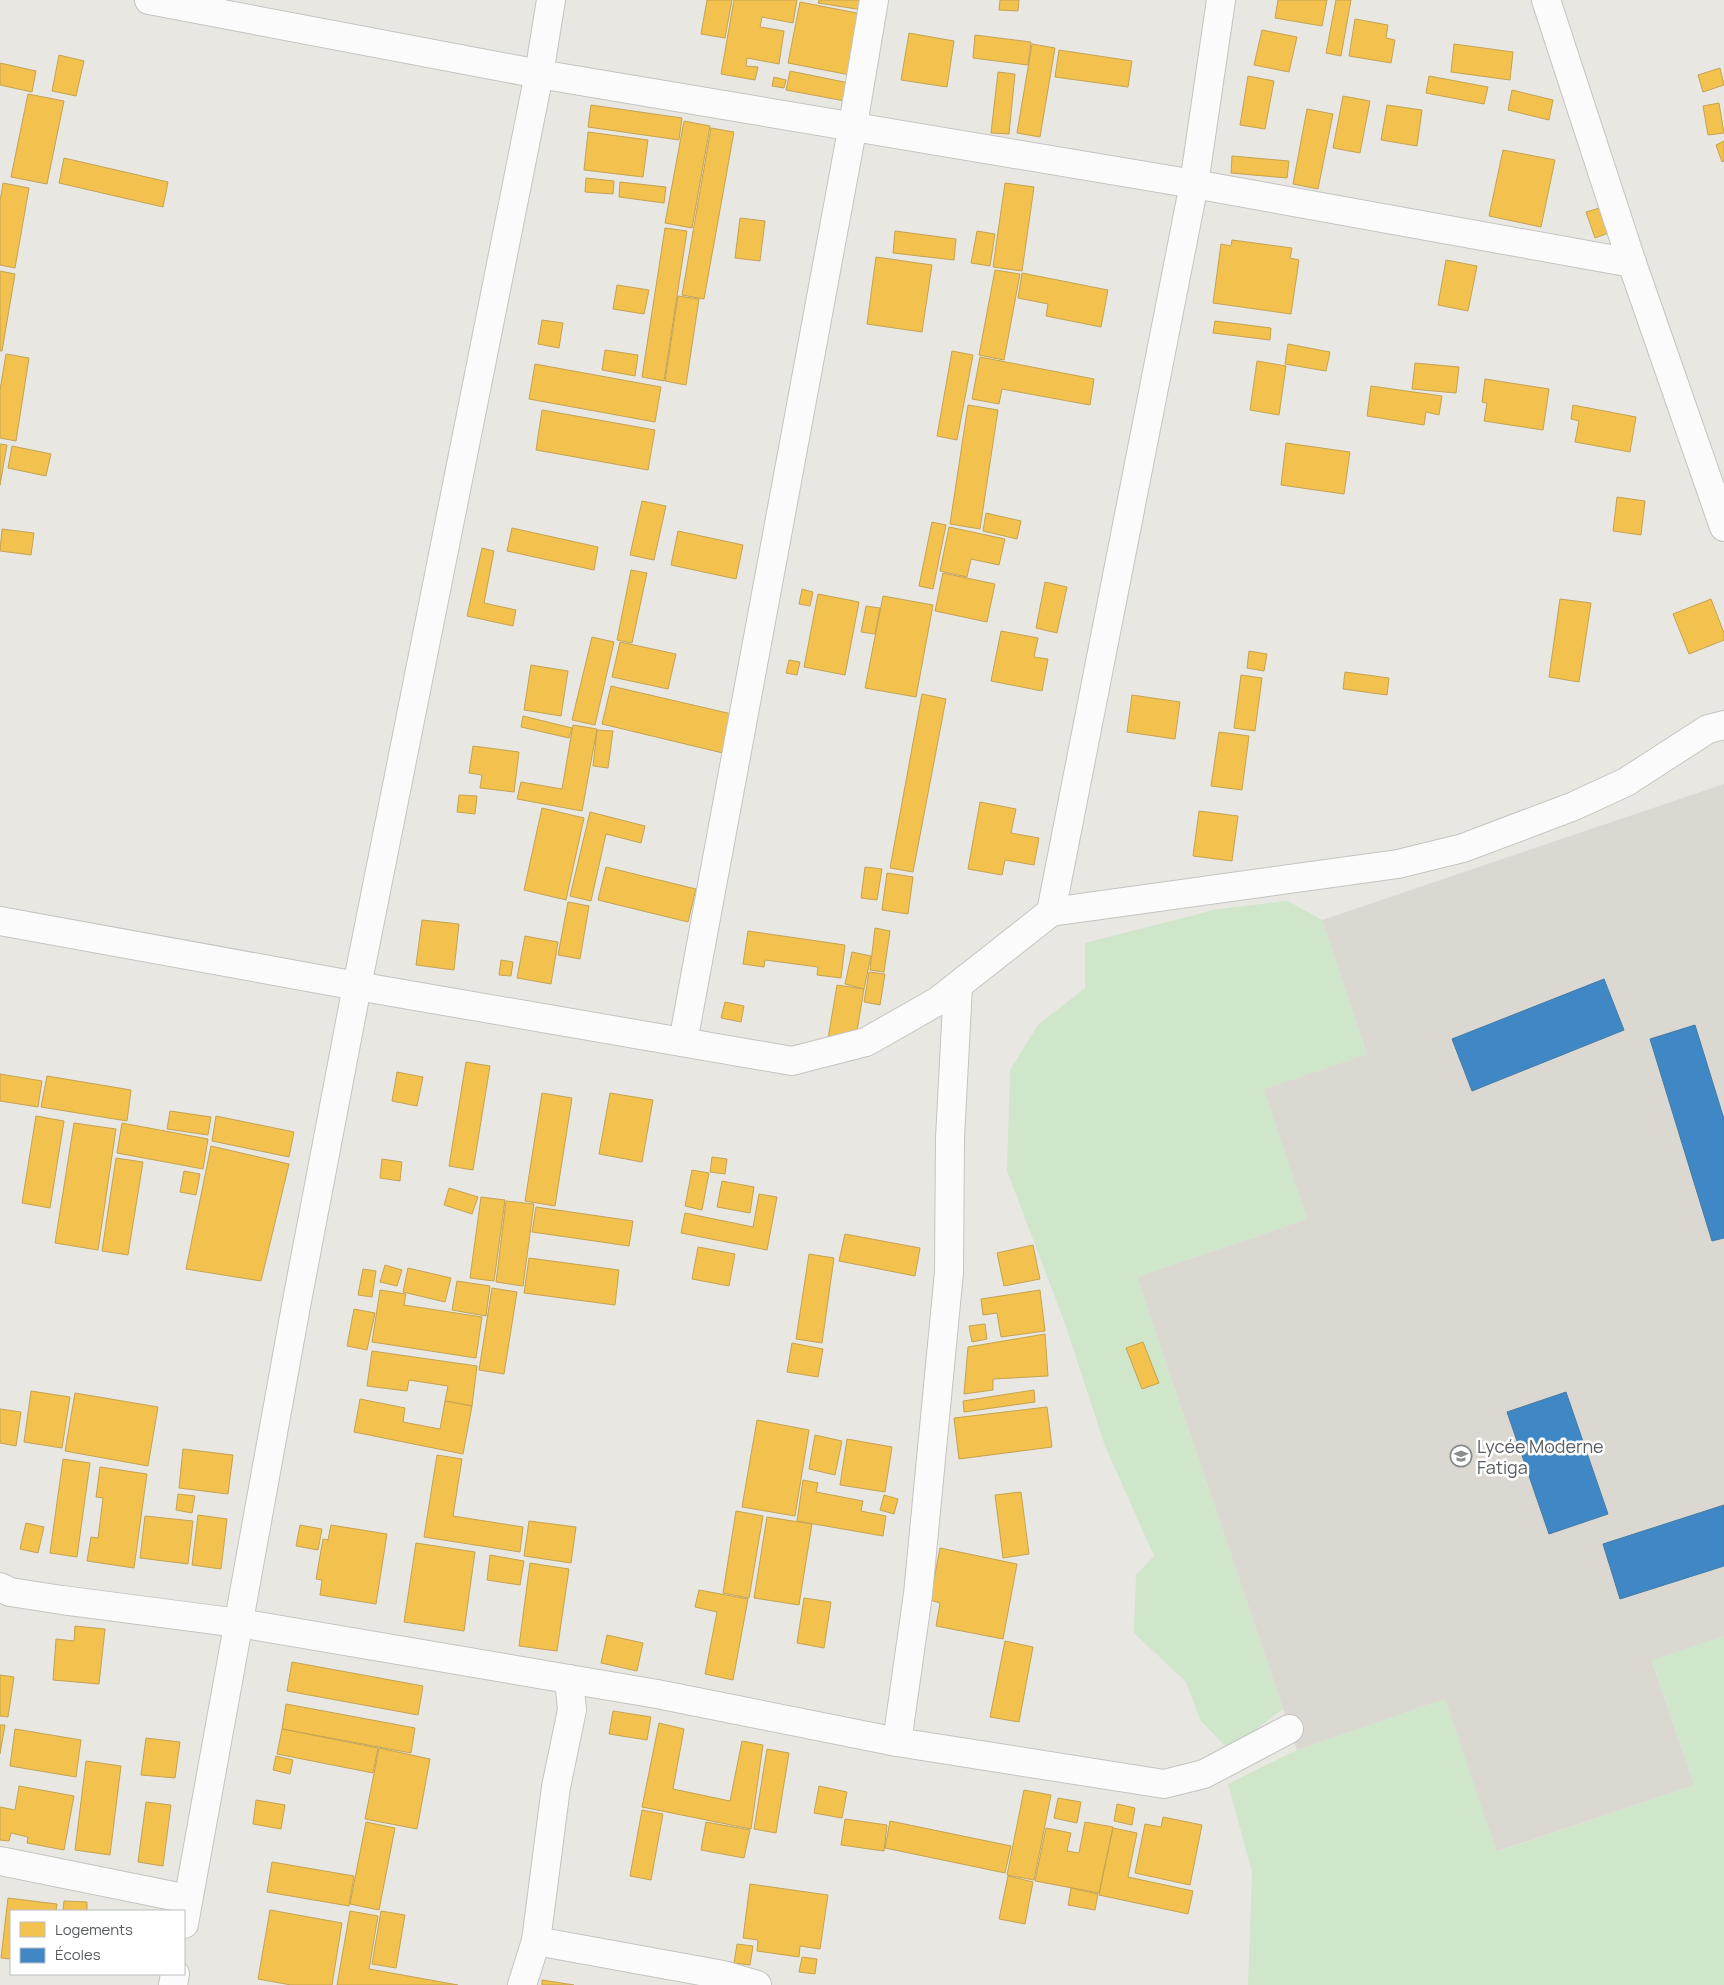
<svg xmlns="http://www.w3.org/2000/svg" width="1724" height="1985" font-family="Manrope,sans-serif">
<rect width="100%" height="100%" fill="#e8e7e2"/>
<!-- education -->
<path fill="#dad8d1" d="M1724,784V1636L1652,1661L1694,1785L1496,1852L1445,1699L1297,1750L1137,1277L1307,1219L1263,1089L1367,1054L1322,920Z"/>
<!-- green -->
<g fill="#cfe6cb">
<path d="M1288,901L1322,920L1367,1054L1264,1089L1307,1219L1137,1277L1283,1709L1229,1750L1200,1720L1186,1682L1134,1633L1136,1575L1154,1556L1105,1446L1064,1321L1007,1171L1010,1070L1038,1025L1085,988V943L1218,909Z"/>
<path d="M1724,1636V1985H1248L1252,1872L1228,1784L1297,1750L1445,1699L1497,1852L1694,1785L1652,1660Z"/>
</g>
<!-- homes -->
<g fill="#f2c14e" stroke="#c4a353">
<path d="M707,0H732L725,38L701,34Z"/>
<path d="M734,0H797L793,23L762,17L760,27L784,31L779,64L747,58L746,66L758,67L755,80L721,74Z"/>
<path d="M819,0H864L863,10L818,3Z"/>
<path d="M1000,0H1019L1018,11L999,10Z"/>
<path d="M1278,0H1327L1322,26L1275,18Z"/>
<path d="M1336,0H1351L1341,56L1326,53Z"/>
<path d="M800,2L862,14L850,75L788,63Z"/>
<path d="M1355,19L1388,25L1386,38L1395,40L1391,63L1349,56Z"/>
<path d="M1262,30L1297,37L1289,72L1254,65Z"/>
<path d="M909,33L954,41L947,87L901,80Z"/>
<path d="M975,35L1031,42L1028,65L973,58Z"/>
<path d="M1032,44L1055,48L1040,137L1017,133Z"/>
<path d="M1454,44L1513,52L1510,80L1451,72Z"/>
<path d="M1059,50L1132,61L1128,87L1055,77Z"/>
<path d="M59,55L84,61L76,96L52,91Z"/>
<path d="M0,63L36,71L32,92L0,85Z"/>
<path d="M1720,68L1724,85L1703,92L1698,75Z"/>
<path d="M790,71L849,83L845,101L786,90Z"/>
<path d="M998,72L1015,74L1009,134L991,133Z"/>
<path d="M1248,76L1274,81L1265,129L1240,125Z"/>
<path d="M1429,76L1488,87L1484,104L1426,93Z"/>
<path d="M774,77L786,80L784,88L772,86Z"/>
<path d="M1512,90L1553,100L1549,120L1508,110Z"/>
<path d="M28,94L64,101L47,184L11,177Z"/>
<path d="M1343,96L1370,101L1360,153L1333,148Z"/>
<path d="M1719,103L1724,133L1708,135L1703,106Z"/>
<path d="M591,105L682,118L679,140L588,127Z"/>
<path d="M1387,105L1422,110L1417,146L1381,140Z"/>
<path d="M1307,109L1333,114L1318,189L1293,184Z"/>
<path d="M684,121L710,126L692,228L665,223Z"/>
<path d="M711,128L734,132L704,299L682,295Z"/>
<path d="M588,132L648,140L643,177L584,170Z"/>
<path d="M1724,141V161L1722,162L1716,145Z"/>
<path d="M1503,150L1555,160L1541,227L1489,216Z"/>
<path d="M1232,156L1289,161L1287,178L1231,173Z"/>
<path d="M64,158L168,182L163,207L59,183Z"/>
<path d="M586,178L614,181L613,194L585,192Z"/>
<path d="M620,182L666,187L664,203L619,197Z"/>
<path d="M3,183L29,188L15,268L0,265V201Z"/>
<path d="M1005,183L1034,187L1022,271L993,267Z"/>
<path d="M1603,207L1611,232L1595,238L1586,212Z"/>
<path d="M740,218L765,221L760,261L735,258Z"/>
<path d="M665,228L687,231L664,381L642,377Z"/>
<path d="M895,231L956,239L954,260L893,253Z"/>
<path d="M977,231L995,234L990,266L971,263Z"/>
<path d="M1232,240L1292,248L1290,258L1299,260L1291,314L1213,303L1221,244L1231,246Z"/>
<path d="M876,257L932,265L922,332L867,324Z"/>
<path d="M1446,260L1477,266L1468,311L1438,305Z"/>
<path d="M995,270L1020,274L1004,360L979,355Z"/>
<path d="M0,271L15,274L2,351H0Z"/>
<path d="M1022,273L1108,290L1101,327L1046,316L1048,304L1018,298Z"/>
<path d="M617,285L649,290L644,314L613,309Z"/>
<path d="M678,296L699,299L686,385L665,381Z"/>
<path d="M542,320L563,323L559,348L538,344Z"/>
<path d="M1215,321L1271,328L1270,340L1213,333Z"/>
<path d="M1288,344L1330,352L1326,371L1285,364Z"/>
<path d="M605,350L638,355L635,376L602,370Z"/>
<path d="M952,351L973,355L957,440L937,436Z"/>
<path d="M6,354L29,358L16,441L0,438V390Z"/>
<path d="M980,357L1094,379L1090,405L1002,389L999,404L972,399Z"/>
<path d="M1257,361L1286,366L1279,415L1250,410Z"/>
<path d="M1415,363L1459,367L1456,393L1412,389Z"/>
<path d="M535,364L661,387L655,422L529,399Z"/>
<path d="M1485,379L1549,389L1543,430L1484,421L1487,403L1482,402Z"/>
<path d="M1371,386L1442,396L1439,415L1426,412L1424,425L1367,416Z"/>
<path d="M968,405L998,410L980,529L950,524Z"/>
<path d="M1573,405L1636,417L1630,452L1575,442L1579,421L1571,419Z"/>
<path d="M542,410L655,430L648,470L536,450Z"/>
<path d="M1286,443L1350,452L1344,494L1281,485Z"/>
<path d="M0,444L7,445L0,485Z"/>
<path d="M12,446L51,454L46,476L8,468Z"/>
<path d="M1617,497L1645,501L1641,535L1613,531Z"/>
<path d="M642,501L666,506L654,560L630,555Z"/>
<path d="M986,513L1021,521L1017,539L983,531Z"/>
<path d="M932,522L946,525L933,589L919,586Z"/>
<path d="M949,527L1005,539L999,565L971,559L967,577L940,571Z"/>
<path d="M512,528L598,547L594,570L507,551Z"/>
<path d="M2,529L34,533L31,555L0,551Z"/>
<path d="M678,531L743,545L736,579L671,565Z"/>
<path d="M482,548L494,551L484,603L516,610L513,626L467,616Z"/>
<path d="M631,570L647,573L632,643L617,640Z"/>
<path d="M943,573L995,584L987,622L935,611Z"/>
<path d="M1045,582L1067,587L1057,633L1036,628Z"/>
<path d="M802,589L813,592L810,606L799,604Z"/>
<path d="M818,594L859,602L845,675L804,667Z"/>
<path d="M883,596L933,605L916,697L865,688Z"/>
<path d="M1560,599L1591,603L1579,682L1549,677Z"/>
<path d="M1711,599L1724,633V640L1689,654L1673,614Z"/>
<path d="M866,606L880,608L875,634L861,632Z"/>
<path d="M1001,631L1038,638L1034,657L1048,659L1042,691L991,681Z"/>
<path d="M592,637L614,642L595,725L572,720Z"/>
<path d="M620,642L676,654L668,689L612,677Z"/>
<path d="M1249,651L1267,654L1264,671L1247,668Z"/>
<path d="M789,660L800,662L797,675L786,673Z"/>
<path d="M531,665L568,671L561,716L524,710Z"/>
<path d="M1345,672L1389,678L1387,695L1343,689Z"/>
<path d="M1241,675L1262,678L1255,731L1234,728Z"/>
<path d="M611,686L736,715L727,754L602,724Z"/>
<path d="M922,694L946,699L913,872L890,868Z"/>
<path d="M1132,695L1180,702L1175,739L1127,732Z"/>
<path d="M523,716L572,728L569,738L521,727Z"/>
<path d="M573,725L597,729L582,811L517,799L521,782L562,789Z"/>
<path d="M597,730L613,731L608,768L593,766Z"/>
<path d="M1219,732L1249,736L1242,790L1211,786Z"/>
<path d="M473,746L519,752L514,792L480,788L482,775L469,773Z"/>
<path d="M459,795L477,796L475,814L457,812Z"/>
<path d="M980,802L1016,809L1011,833L1039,838L1034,865L1005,860L1002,875L968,869Z"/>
<path d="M542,808L584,818L566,900L524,890Z"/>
<path d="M1199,811L1238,816L1232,861L1193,856Z"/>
<path d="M590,812L645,826L641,843L606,834L591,901L570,896Z"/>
<path d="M606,867L696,889L688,922L598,900Z"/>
<path d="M865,867L882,869L877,900L861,898Z"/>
<path d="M887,873L913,877L908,914L882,910Z"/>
<path d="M568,902L589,906L580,959L558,955Z"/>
<path d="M422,920L459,924L454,970L416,965Z"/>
<path d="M875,928L890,931L884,972L870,970Z"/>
<path d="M748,931L845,945L841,978L817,975L818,967L765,960L764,967L743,964Z"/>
<path d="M525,936L558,942L551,984L517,978Z"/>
<path d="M852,952L871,956L864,989L845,984Z"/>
<path d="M501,960L513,962L511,976L499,975Z"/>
<path d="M869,972L885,974L880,1005L864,1002Z"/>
<path d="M837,985L864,989L855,1043L828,1039Z"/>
<path d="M725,1002L744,1006L741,1022L721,1018Z"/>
<path d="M466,1062L490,1066L473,1170L449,1166Z"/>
<path d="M397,1072L423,1077L417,1106L392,1101Z"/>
<path d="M0,1074L42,1081L38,1107L0,1101Z"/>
<path d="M47,1076L131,1090L127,1121L41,1107Z"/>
<path d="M542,1093L572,1098L555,1206L525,1201Z"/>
<path d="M610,1093L653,1100L642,1162L599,1154Z"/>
<path d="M170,1111L211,1117L208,1135L167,1129Z"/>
<path d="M36,1116L64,1121L50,1208L22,1203Z"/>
<path d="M216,1116L294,1132L289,1157L212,1141Z"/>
<path d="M74,1123L116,1129L98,1250L55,1243Z"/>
<path d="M122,1123L208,1139L203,1169L117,1153Z"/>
<path d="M211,1146L289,1164L261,1281L186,1269Z"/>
<path d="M712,1157L727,1159L725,1174L710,1172Z"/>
<path d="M116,1158L143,1162L128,1255L102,1251Z"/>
<path d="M382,1159L402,1162L400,1181L380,1178Z"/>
<path d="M692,1170L709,1173L702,1210L685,1206Z"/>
<path d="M184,1171L200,1174L196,1195L180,1192Z"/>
<path d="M722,1181L754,1187L750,1213L717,1207Z"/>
<path d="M449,1188L478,1197L472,1214L444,1205Z"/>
<path d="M759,1194L777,1197L767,1250L681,1233L685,1213L753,1227Z"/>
<path d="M481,1197L505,1200L494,1281L470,1278Z"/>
<path d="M506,1201L534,1204L523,1286L496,1282Z"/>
<path d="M536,1207L633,1221L629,1246L532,1232Z"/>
<path d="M845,1234L920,1248L915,1276L839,1261Z"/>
<path d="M1033,1245L1040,1279L1004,1286L997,1253Z"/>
<path d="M698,1247L735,1254L729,1286L692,1279Z"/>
<path d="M809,1254L834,1258L822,1343L796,1339Z"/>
<path d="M529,1258L619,1270L615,1305L524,1293Z"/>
<path d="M385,1265L402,1270L397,1286L380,1282Z"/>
<path d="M408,1268L451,1278L445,1302L403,1292Z"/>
<path d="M363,1269L376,1271L372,1297L358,1295Z"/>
<path d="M457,1281L490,1286L486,1316L452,1310Z"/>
<path d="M492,1288L517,1292L504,1374L479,1370Z"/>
<path d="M380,1290L406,1294L404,1305L482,1317L476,1358L372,1342Z"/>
<path d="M1040,1290L1045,1331L1001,1337L997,1313L983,1315L981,1299Z"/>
<path d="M354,1309L375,1313L367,1350L347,1346Z"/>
<path d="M985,1324L987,1339L972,1342L969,1326Z"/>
<path d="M1045,1334L1048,1376L993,1379V1390L964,1394L968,1347Z"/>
<path d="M1143,1342L1159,1383L1142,1389L1126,1348Z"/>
<path d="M792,1343L823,1349L818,1377L787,1372Z"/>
<path d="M372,1351L477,1366L472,1406L445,1401L448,1386L409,1380L407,1391L367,1386Z"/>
<path d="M1034,1390L1035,1402L964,1412L963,1401Z"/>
<path d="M31,1391L70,1397L62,1448L24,1442Z"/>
<path d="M75,1393L158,1407L148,1466L65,1451Z"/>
<path d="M360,1399L405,1408L403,1422L440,1429L445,1401L472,1406L463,1454L354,1432Z"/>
<path d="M1047,1407L1052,1447L959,1459L954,1418Z"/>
<path d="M0,1409L21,1412L16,1446L0,1443Z"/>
<path d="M757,1420L809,1430L795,1516L742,1507Z"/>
<path d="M815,1435L842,1441L835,1475L809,1469Z"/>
<path d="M847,1439L892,1447L885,1492L840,1485Z"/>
<path d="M183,1449L233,1455L228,1494L179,1488Z"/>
<path d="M437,1455L462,1459L453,1516L523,1527L520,1552L424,1537Z"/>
<path d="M63,1459L90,1463L77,1557L50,1553Z"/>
<path d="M100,1467L147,1474L134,1568L87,1561L91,1537L98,1538L103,1498L96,1497Z"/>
<path d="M803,1480L818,1483L816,1492L863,1501L861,1511L886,1516L883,1536L797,1521Z"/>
<path d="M1021,1492L1029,1554L1003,1558L995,1495Z"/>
<path d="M178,1494L195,1496L192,1513L176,1510Z"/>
<path d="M884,1495L898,1499L894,1514L880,1510Z"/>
<path d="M736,1511L763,1516L749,1598L723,1593Z"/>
<path d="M198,1515L227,1519L221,1569L192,1565Z"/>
<path d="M145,1516L193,1521L188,1564L140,1558Z"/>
<path d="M767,1517L812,1524L799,1605L754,1598Z"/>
<path d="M529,1521L576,1527L571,1563L524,1556Z"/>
<path d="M26,1523L44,1527L38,1553L20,1549Z"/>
<path d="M300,1525L322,1529L318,1550L296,1546Z"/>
<path d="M331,1525L387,1534L376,1604L320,1595L322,1580L316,1579L323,1539L328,1540Z"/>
<path d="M416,1543L475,1552L464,1631L404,1622Z"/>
<path d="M940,1548L1017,1564L1003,1639L936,1626L940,1603L930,1600Z"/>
<path d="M490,1555L524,1561L520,1585L487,1580Z"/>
<path d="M530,1563L569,1569L557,1651L519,1646Z"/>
<path d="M699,1590L748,1599L733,1680L705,1674L717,1612L695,1607Z"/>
<path d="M804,1598L831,1602L824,1648L797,1643Z"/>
<path d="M75,1626L105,1629L99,1684L53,1680L56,1639L74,1641Z"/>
<path d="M607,1635L643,1643L637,1671L601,1663Z"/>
<path d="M1005,1641L1033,1647L1019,1722L990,1717Z"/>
<path d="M292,1662L423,1686L418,1715L287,1691Z"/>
<path d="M0,1675L14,1677L8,1717L0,1716Z"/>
<path d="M286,1704L415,1728L411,1753L282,1729Z"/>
<path d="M613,1711L651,1717L647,1740L609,1734Z"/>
<path d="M659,1723L684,1729L673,1789L730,1801L742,1741L763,1745L751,1829L642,1807Z"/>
<path d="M0,1725H5L0,1754Z"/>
<path d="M15,1729L81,1740L76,1777L10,1766Z"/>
<path d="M282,1729L378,1748L373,1773L277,1754Z"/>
<path d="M146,1738L180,1742L175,1778L141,1775Z"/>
<path d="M379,1748L430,1759L417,1829L365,1819Z"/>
<path d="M767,1749L789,1753L776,1833L754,1829Z"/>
<path d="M276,1756L293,1760L290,1774L273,1770Z"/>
<path d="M86,1761L121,1766L110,1855L75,1850Z"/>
<path d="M19,1786L74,1796L64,1850L27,1843L28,1837L11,1833L9,1841L0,1840V1807L15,1810Z"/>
<path d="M819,1786L847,1792L842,1818L814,1813Z"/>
<path d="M1024,1790L1051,1795L1034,1880L1007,1875Z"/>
<path d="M1058,1798L1081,1802L1077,1823L1054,1818Z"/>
<path d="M256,1800L285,1805L281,1829L253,1824Z"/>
<path d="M146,1802L171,1805L163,1866L138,1862Z"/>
<path d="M1117,1804L1135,1808L1132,1825L1114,1821Z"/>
<path d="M642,1810L663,1814L651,1880L630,1876Z"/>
<path d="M1163,1817L1202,1825L1190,1885L1135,1873L1145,1824L1161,1827Z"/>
<path d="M845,1819L887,1825L884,1851L841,1845Z"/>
<path d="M890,1821L1011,1846L1005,1873L885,1848Z"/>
<path d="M366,1822L395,1828L379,1910L350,1904Z"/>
<path d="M706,1822L750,1830L744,1858L701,1850Z"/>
<path d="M1085,1822L1113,1827L1099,1893L1035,1881L1046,1828L1071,1833L1067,1851L1079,1853Z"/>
<path d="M1113,1828L1137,1833L1128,1877L1193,1891L1188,1914L1099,1895Z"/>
<path d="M272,1862L354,1876L349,1906L267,1892Z"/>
<path d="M1008,1876L1033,1882L1025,1924L999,1919Z"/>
<path d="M750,1884L828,1895L820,1949L800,1946L799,1957L757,1951L758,1940L743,1938Z"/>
<path d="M1071,1888L1098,1894L1095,1910L1068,1905Z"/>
<path d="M8,1898L57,1904L56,1911H11V1959L1,1958Z"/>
<path d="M64,1901L87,1902V1911H63Z"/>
<path d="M270,1910L342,1923L332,1985H291L258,1979Z"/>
<path d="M350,1911L378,1916L369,1969L458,1985H337Z"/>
<path d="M381,1911L405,1915L396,1968L372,1964Z"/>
<path d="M737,1944L753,1946L750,1965L734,1963Z"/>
<path d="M802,1957L817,1959L815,1974L799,1972Z"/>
<path d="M542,1980L574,1985H542Z"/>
</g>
<!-- schools -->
<g fill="#3f88c5" stroke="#467ba7">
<path d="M1604,979L1624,1030L1472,1091L1452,1039Z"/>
<path d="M1695,1025L1724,1119V1238L1712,1241L1650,1039Z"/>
<path d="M1566,1392L1608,1514L1549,1534L1507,1412Z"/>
<path d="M1724,1505V1566L1620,1599L1603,1544Z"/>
</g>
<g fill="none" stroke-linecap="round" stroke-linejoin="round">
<!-- minor casing -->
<g stroke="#c4c4c3" stroke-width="30">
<g id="minor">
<path d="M149,0L539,74L1194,184L1632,263"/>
<path d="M1546,0L1632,263L1724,527"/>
<path d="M1051,912L1194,184L1221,0"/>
<path d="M0,921L357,986L792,1061L866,1042L938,1001L1051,912L1398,864L1463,848L1574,806L1626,782L1708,729L1724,725"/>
<path d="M683,1042L853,125L874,0"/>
<path d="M0,1587L10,1592L62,1600L239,1623L657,1694L897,1742L1164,1784L1204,1774L1289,1729"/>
<path d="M897,1742L918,1594L949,1272L950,1138L958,986"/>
<path d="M0,1861L188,1899"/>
<path d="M184,1924L296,1306L357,986L539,74L551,0"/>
<path d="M536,1941L723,1975L757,1985"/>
<path d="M173,1985L175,1974"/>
<path d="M522,1985L536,1941L556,1787L572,1710L569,1679"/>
</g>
</g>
<!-- minor -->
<use href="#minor" stroke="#fcfbfb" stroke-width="28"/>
</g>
<!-- icons -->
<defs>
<g id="school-ring" transform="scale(1.125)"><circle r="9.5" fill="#fff" stroke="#8a8d8e" stroke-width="1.5"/><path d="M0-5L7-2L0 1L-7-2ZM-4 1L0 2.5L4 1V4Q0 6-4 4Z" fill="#8a8d8e"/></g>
</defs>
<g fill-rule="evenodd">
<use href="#school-ring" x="1461" y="1456"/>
</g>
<g text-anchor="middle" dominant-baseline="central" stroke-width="5" stroke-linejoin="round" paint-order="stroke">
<!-- poi labels -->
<g font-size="18" fill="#585c60" stroke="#fff" text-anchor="start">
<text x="1477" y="1446">Lycée Moderne<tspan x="1477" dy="21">Fatiga</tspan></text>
</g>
</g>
<!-- legend -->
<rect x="10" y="1910" width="175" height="65" fill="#ffffff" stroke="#bcbebf"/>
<rect x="20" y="1922" width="25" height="15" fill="#f2c14e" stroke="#bcbebf"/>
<text x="55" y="1935" font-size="15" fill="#585c60">Logements</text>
<rect x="20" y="1948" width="25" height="15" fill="#3f88c5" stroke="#bcbebf"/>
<text x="55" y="1960" font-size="15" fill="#585c60">Écoles</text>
</svg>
